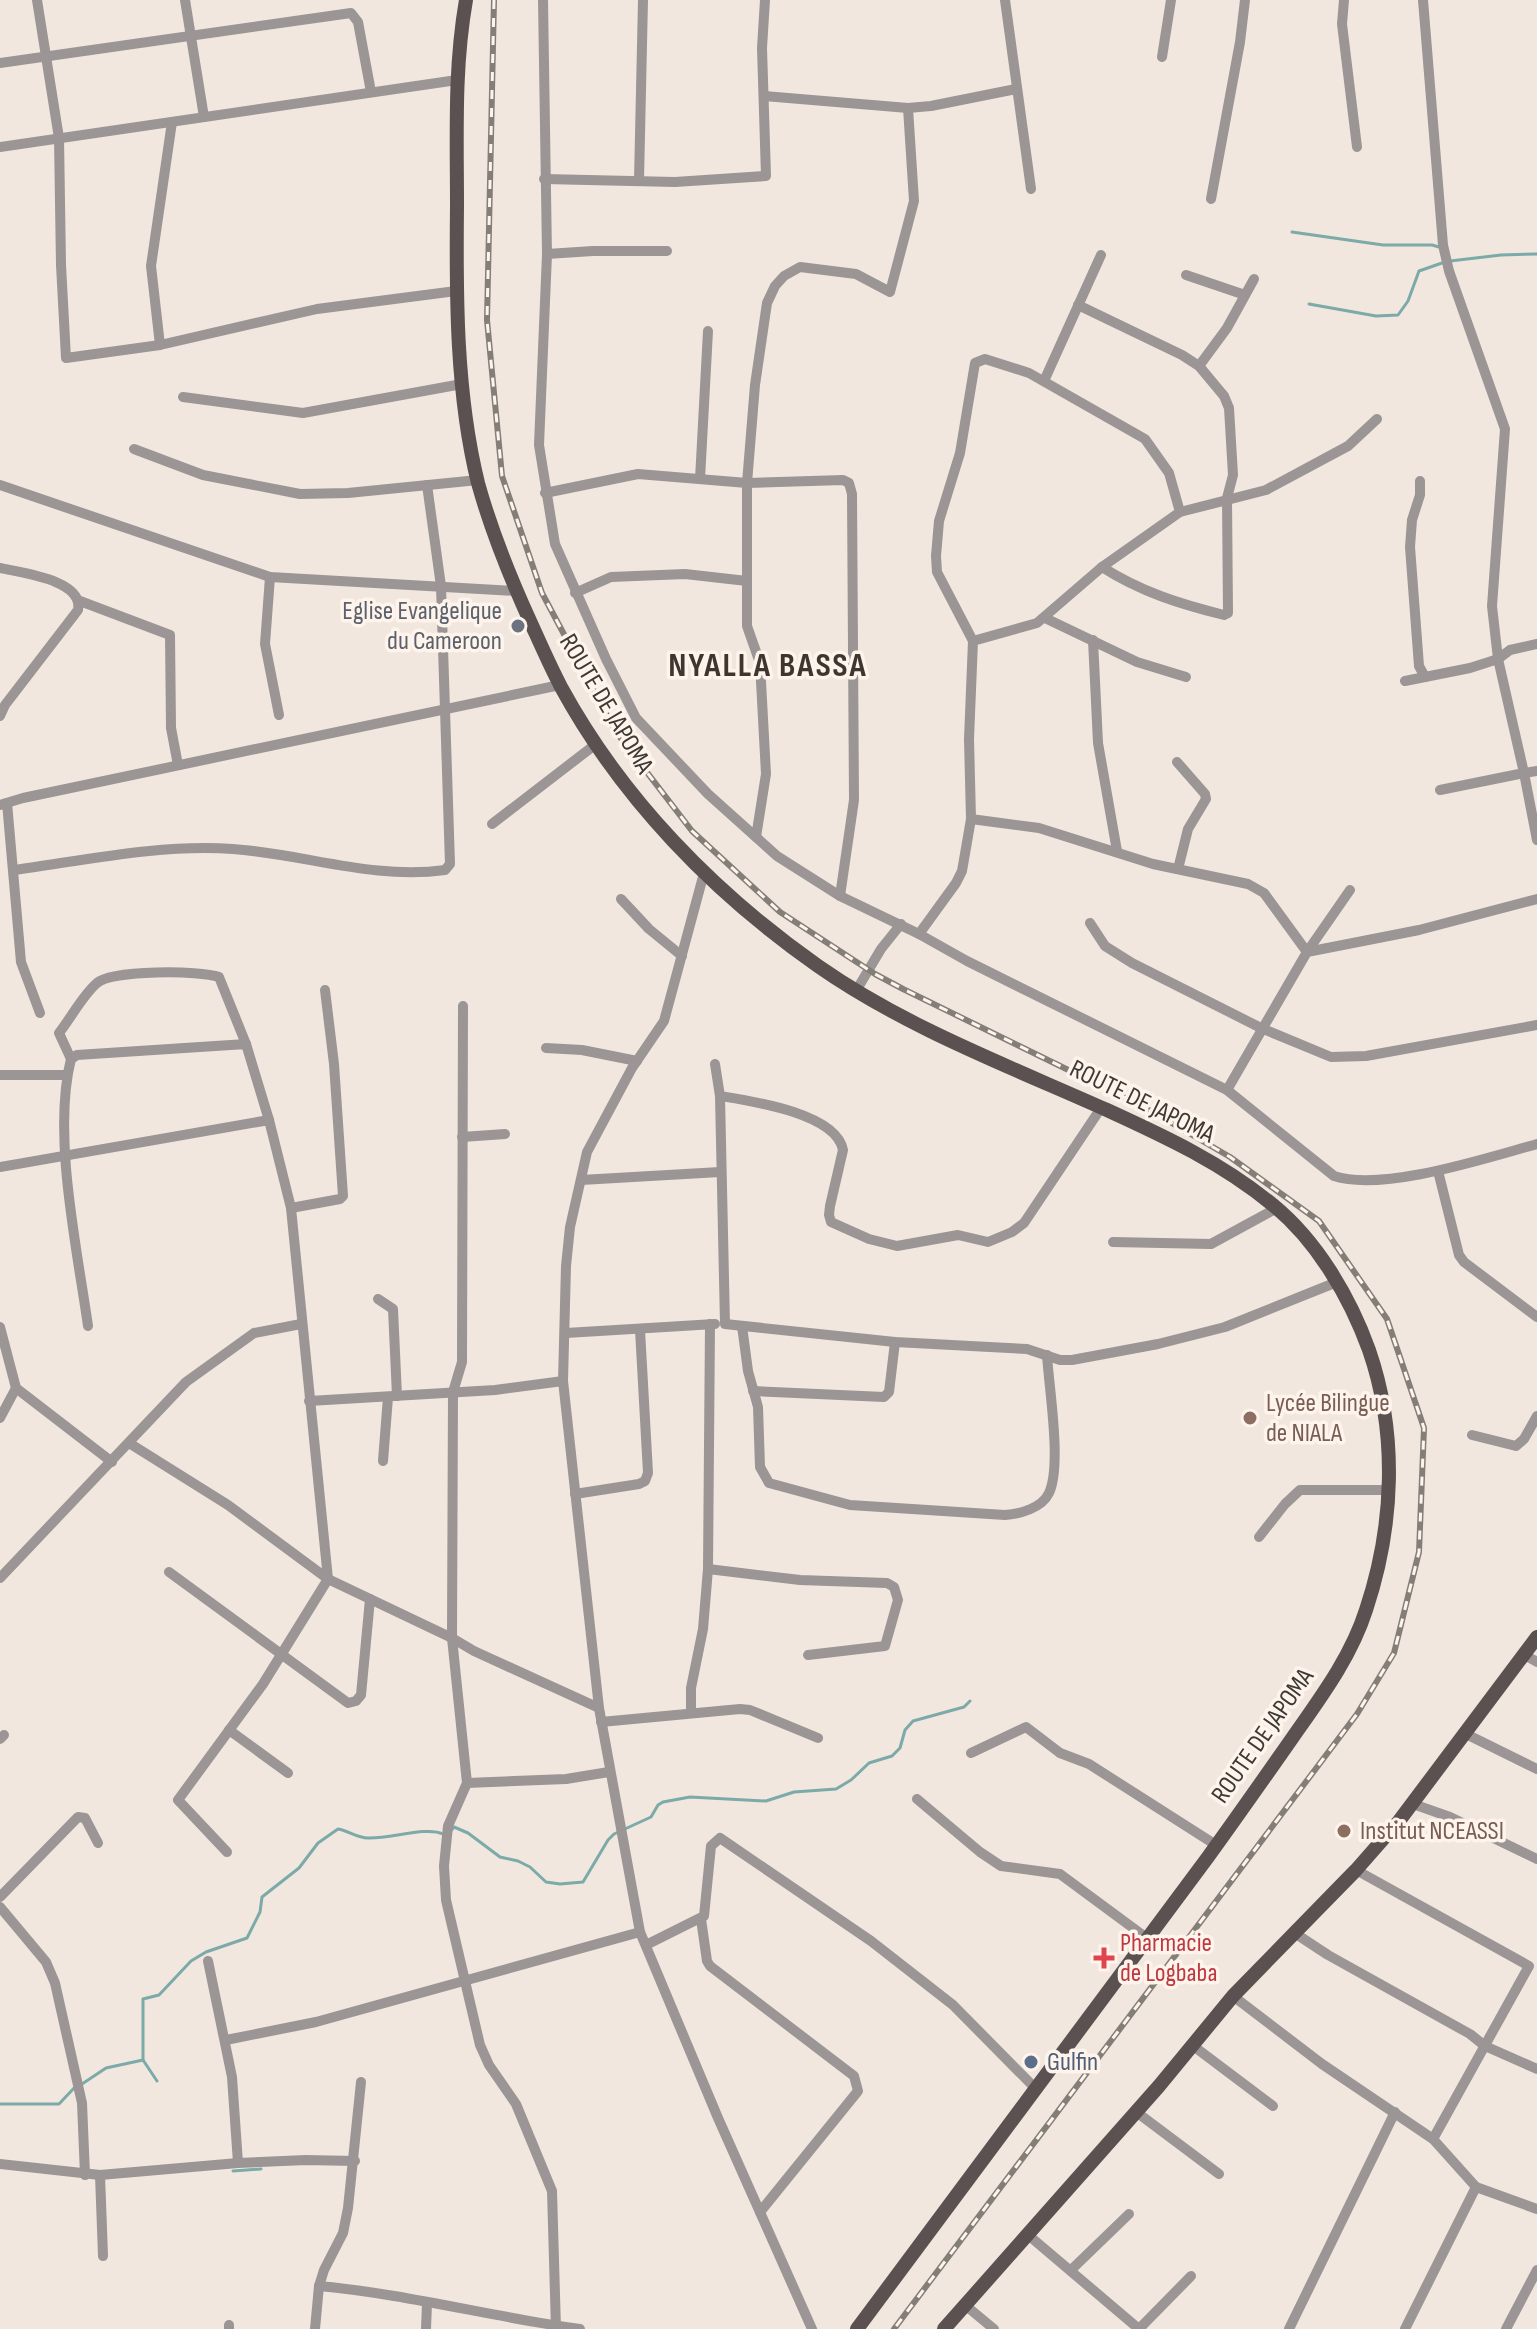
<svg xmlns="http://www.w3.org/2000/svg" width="1537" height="2329" font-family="'Sofia Sans Condensed',sans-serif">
<rect width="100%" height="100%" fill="#f1e7de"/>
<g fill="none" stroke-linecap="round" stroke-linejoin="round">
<!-- stream -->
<g stroke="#7baaa9" stroke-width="3">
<path d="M1292,232L1383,245H1432L1439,247"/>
<path d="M1450,261L1501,255L1537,254"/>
<path d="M1309,304L1376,316L1398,315L1408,301L1419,271L1442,263"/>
<path d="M450,1832L454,1827L468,1833L500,1857L518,1861L530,1867L546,1882L560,1884L583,1882L608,1840L614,1834L651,1817L658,1805L663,1802L690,1797L766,1801L794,1792L836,1789L851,1780L869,1763L892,1756L900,1748L905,1730L913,1721L964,1707L970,1701"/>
<path d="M157,2081L143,2060V1999L159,1995L191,1961L206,1952L247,1938L260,1912L262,1897L299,1868L318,1843L338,1829C349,1831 357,1838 368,1838C390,1839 427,1826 443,1834"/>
<path d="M82,2084L106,2068L143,2060"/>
<path d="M0,2104H59L75,2087"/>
<path d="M233,2171L261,2169"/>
</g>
<!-- minor -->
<g stroke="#9b9595" stroke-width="10">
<path d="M37,0L59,138L61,265L66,358L160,345L317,309L456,291"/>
<path d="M185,0L204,117"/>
<path d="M543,0L547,254"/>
<path d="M1005,0L1031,189"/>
<path d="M1344,0L1342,24L1357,147"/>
<path d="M1423,0L1443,245L1449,271L1505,429L1492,606L1498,659L1524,773L1440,790"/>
<path d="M1162,57L1171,0"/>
<path d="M0,63L351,13L358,22L371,92"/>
<path d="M764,96L908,108L931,106L1016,89"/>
<path d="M0,147L457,80"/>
<path d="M544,179L675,182L766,176L762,48L765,0"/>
<path d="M639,180L643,0"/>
<path d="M1211,199L1240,42L1245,0"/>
<path d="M667,251H593L547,254L539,445L555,544L606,659L636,718L708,794L777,856L840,896L919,934L956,883L962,871L971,819"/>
<path d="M1186,275L1245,295"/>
<path d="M1078,305L1182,355L1199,366L1224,396L1229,408L1233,475L1227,498L1228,613L1224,615C1180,604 1141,592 1102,567"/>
<path d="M160,345L151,266L172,122"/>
<path d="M1199,366L1227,328L1254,279"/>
<path d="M1044,381L1101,255"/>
<path d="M183,397L303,413L462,384"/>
<path d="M134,449L203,475L300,494L348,493L478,480"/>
<path d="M700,479L708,331"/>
<path d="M1420,481V495L1412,520L1410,547L1419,666L1425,677"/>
<path d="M0,485L270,577L516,591"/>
<path d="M545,493L638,474L747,483L843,480L849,483L852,494L854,800L840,896"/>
<path d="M0,568C22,573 84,580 78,610L5,705L0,716"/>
<path d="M270,577L265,644L279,715"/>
<path d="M575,593L611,577L685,574L747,581"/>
<path d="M80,601L170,635L171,728L178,765"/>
<path d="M1045,618L1137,662L1186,677"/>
<path d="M1093,640L1098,743L1117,851"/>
<path d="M973,641L937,572L936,556L939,521L960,453L975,363L985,359L1029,373L1145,439L1169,473L1180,512"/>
<path d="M1405,681L1470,668L1498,659L1510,650L1537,644"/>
<path d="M1177,762L1205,794L1206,799L1188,829L1178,869"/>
<path d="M1537,771L1524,773L1537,840"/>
<path d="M7,803L21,962L40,1013"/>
<path d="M0,805L23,798L560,685"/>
<path d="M492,824L596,744"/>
<path d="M756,837L766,774L760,663L747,626V483L755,385L767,303L775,286L784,276L800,267L856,274L890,292L914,201L908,108"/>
<path d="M14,870C86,860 160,844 233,849C305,854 373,880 445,870L450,864L441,586L427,485"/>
<path d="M704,873L664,1021L632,1068L587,1152L570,1227L566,1266L563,1381L599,1708L640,1932L718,2118L812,2329"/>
<path d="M1350,890L1307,952L1264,893L1248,884L1153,864L1039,828L971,819L969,739L973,641L1037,623L1102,567L1180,512L1266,490L1348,446L1377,419"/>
<path d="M621,899L649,929L682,956"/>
<path d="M1090,923L1105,946L1132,963L1261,1028L1331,1057L1366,1056L1537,1025"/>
<path d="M919,934L967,961L1227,1090L1334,1176C1383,1192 1486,1158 1537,1144"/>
<path d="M856,991L881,949L901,924"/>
<path d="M463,1006L462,1362L453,1392L452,1638L467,1783L448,1826L444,1866L446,1900L480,2045L489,2065L516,2104L552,2191L556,2329"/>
<path d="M546,1048L582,1050L637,1061"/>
<path d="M71,1059L59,1033C71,1018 82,996 97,983C111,970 200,970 219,977L246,1044"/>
<path d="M715,1064L720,1096L725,1324L895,1342L1027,1349L1060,1360H1072L1158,1344L1225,1327L1337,1282"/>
<path d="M0,1075H67"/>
<path d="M1227,1090L1307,952L1419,930L1537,899"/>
<path d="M720,1096C751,1101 836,1113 843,1150L830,1206L829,1215L831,1222L869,1239L897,1246L958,1235L988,1242L1012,1232L1024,1223L1101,1108"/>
<path d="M462,1137L505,1134"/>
<path d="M0,1167L269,1120L291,1208L328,1579L263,1684L178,1800L227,1852"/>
<path d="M1438,1171L1459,1255L1464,1262L1537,1317"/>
<path d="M581,1180L720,1172"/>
<path d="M291,1208L340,1199L343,1196L334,1064L325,990"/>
<path d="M1113,1242L1211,1244L1277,1208"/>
<path d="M378,1299L393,1309L397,1396"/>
<path d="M88,1326C77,1248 52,1134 71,1059L77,1055L246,1044L269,1120"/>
<path d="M742,1326L748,1371L758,1407L760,1467L769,1483L850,1505L1005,1515C1020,1514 1042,1508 1049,1493C1062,1465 1049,1389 1047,1355"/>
<path d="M0,1327L16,1388L112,1462"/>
<path d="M566,1333L715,1324"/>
<path d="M753,1391L884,1397L889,1392L895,1342"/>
<path d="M309,1401L495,1390L563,1381"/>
<path d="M0,1418L16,1388"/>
<path d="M1472,1435L1516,1446L1524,1439L1537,1416"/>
<path d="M129,1443L228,1505L328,1579L452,1638L474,1651L599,1708"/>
<path d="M383,1461L388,1397"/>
<path d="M575,1494L639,1484L645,1481L648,1473L640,1330"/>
<path d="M1259,1537L1285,1504L1300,1490H1389"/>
<path d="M708,1569L800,1580L887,1583L894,1587L898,1600L885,1646L808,1655"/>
<path d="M169,1572L348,1703L356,1701L361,1695L370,1599"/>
<path d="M0,1578L186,1382L254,1333L301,1324"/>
<path d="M1525,1655L1537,1662"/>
<path d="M691,1712V1688L703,1629L708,1569L710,1324"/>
<path d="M601,1722L740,1709L750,1710L818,1738"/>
<path d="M229,1730L288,1773"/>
<path d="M1466,1734L1537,1769"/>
<path d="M0,1739L4,1735"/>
<path d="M971,1753L1026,1727L1060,1753L1089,1764L1216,1845"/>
<path d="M467,1783L566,1779L609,1772"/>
<path d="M917,1799L980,1852L1001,1866L1060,1874L1148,1939"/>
<path d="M1413,1804L1450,1817L1537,1859"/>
<path d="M1356,1870L1529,1966L1433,2139"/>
<path d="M0,1897L78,1817L85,1818L98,1843"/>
<path d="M0,1907L46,1962L55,1983L82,2103L85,2175"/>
<path d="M701,1919L707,1961L710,1966L854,2076L858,2091L760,2212"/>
<path d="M1293,1932L1328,1955L1470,2034L1485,2046L1537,2069"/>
<path d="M646,1945L704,1916L711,1846L720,1838L871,1941L953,2005L1036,2089"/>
<path d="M208,1961L232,2077L238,2163"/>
<path d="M1233,1996L1322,2064L1433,2139L1476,2187L1537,2209"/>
<path d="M226,2040L316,2022L640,1932"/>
<path d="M1192,2045L1273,2106"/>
<path d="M1135,2111L1219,2174"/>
<path d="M0,2164L100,2175L238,2163L306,2160L355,2161"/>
<path d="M100,2175L103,2256"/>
<path d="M1027,2234L1139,2329L1191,2276"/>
<path d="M1071,2270L1129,2214"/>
<path d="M319,2286C407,2294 492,2317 580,2329"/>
<path d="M965,2305L994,2329"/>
<path d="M229,2329V2325"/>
<path d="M315,2329L319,2286L324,2270L343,2233L348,2208L361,2082"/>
<path d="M426,2329L427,2303"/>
<path d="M1289,2329L1395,2112"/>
<path d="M1405,2329L1476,2187"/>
<path d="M1506,2329L1537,2270"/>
</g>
<!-- major -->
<g stroke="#5c5151" stroke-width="14">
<path d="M466,0C454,68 457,136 457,205C456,296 456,394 478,483C491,530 510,577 530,621C540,643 550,666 561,687C622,799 714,893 818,966C905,1027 1011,1067 1107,1110C1166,1137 1222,1163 1273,1205C1317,1241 1350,1297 1369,1350C1398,1434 1394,1526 1366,1610C1351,1657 1321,1697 1293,1737C1265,1777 1237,1817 1208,1857C1092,2015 973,2171 857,2329"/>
<path d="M944,2329L1159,2086L1233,1996L1356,1870L1399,1821L1537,1637"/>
</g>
<!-- rail casing -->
<g stroke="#847e78" stroke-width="6">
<path id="rail" d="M494,0L487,320L502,476L542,593L616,732L692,831L780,912L875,974L903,989L1146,1108L1230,1157L1319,1221L1387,1319L1424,1428L1419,1552L1394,1653L1357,1714L894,2329"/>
</g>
<!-- rail -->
<use href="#rail" stroke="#fef4eb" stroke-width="3" stroke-dasharray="9" stroke-linecap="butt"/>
</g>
<!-- markers -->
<circle fill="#6b7280" stroke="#fef4eb" stroke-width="3" cx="518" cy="626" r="8"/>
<g fill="#8d6e63" stroke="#fef4eb" stroke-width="3">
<circle cx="1250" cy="1418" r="8"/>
<circle cx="1344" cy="1831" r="8"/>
</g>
<path fill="#e0444e" stroke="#fef4eb" stroke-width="3" d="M1100 1946h8v8h8v8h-8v8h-8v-8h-8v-8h8z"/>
<circle fill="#5c6f8a" stroke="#fef4eb" stroke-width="3" cx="1031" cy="2062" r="8"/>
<g text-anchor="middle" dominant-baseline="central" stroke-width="7" stroke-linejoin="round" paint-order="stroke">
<!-- worship labels -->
<g font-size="26" fill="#5b616d" stroke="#fef4eb" text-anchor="end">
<text x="502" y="611">Eglise Evangelique<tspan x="502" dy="30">du Cameroon</tspan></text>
</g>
<!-- street labels -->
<g font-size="26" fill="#3d3935" stroke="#fef4eb">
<text transform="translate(606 704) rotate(59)">ROUTE DE JAPOMA</text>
<text transform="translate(1142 1102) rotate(26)">ROUTE DE JAPOMA</text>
<text transform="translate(1263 1736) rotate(-55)">ROUTE DE JAPOMA</text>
</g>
<!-- education labels -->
<g font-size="26" fill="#785e54" stroke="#fef4eb" text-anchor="start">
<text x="1266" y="1403">Lycée Bilingue<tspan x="1266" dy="30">de NIALA</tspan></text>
<text x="1360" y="1831">Institut NCEASSI</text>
</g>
<!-- health labels -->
<g font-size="26" fill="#be3a42" stroke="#fef4eb" text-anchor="start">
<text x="1120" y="1943">Pharmacie<tspan x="1120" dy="30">de Logbaba</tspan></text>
</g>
<!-- service labels -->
<g font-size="26" fill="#4e5e75" stroke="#fef4eb" text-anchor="start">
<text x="1047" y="2062">Gulfin</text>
</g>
<!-- district labels -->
<g font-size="34" font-weight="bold" letter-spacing="2" fill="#3e362f" stroke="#fef4eb">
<text x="768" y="665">NYALLA BASSA</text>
</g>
</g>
</svg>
